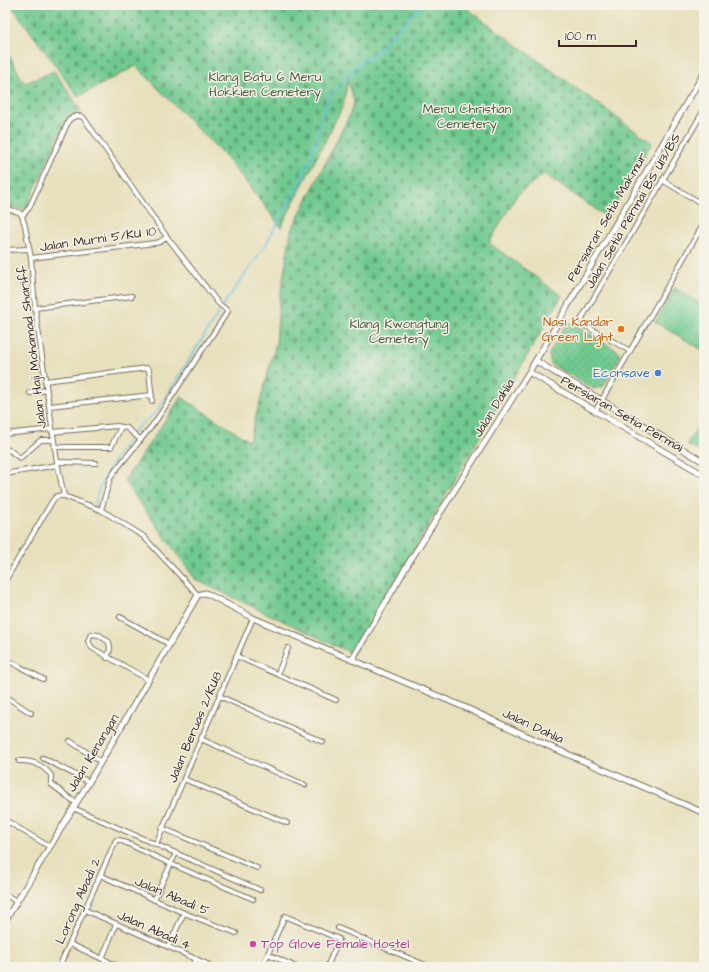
<svg xmlns="http://www.w3.org/2000/svg" width="709" height="972" font-family="'Architects Daughter',sans-serif">
<defs>
<pattern id="grass-dots" width="8" height="8" patternUnits="userSpaceOnUse"><rect width="8" height="8" fill="#6fc990"/><path d="M2 2h.1M6 6h.1" fill="none" stroke="#5ca375" stroke-width="1.8" stroke-linecap="round"/></pattern>
<pattern id="cemetery-stones" width="16" height="16" patternUnits="userSpaceOnUse"><rect width="16" height="16" fill="#6fc990"/><path d="M2 7V4a2 2 0 0 1 4 0v3zM10 15v-3a2 2 0 0 1 4 0v3z" fill="#5ca375"/></pattern>
</defs>
<rect width="100%" height="100%" fill="#f7f3e8"/>
<filter id="ink" filterUnits="userSpaceOnUse"><feTurbulence type="fractalNoise" baseFrequency=".025" numOctaves="2"/><feDisplacementMap in="SourceGraphic" scale="8" xChannelSelector="R" yChannelSelector="G"/><feConvolveMatrix kernelMatrix="1 2 1 2 8 2 1 2 1" color-interpolation-filters="sRGB"/></filter>
<filter id="wash" filterUnits="userSpaceOnUse"><feTurbulence type="fractalNoise" baseFrequency=".012" numOctaves="4" result="noise"/><feDisplacementMap in="SourceGraphic" scale="16" xChannelSelector="R" yChannelSelector="G"/><feGaussianBlur stdDeviation="0.9" result="paint"/><feColorMatrix in="noise" values="0 0 0 0 0 0 0 0 0 0 0 0 0 0 0 0 0 1.4 0 .05"/><feComposite in="paint" operator="in"/></filter>
<g filter="url(#wash)">
<rect width="100%" height="100%" fill="#e7e0bd"/>
<!-- grass -->
<g fill="url(#grass-dots)" stroke="#557a57">
<path d="M675,288L704,306V351L655,322Z"/>
<path d="M568,321L618,351L620,356L603,387L594,389L551,364L549,354Z"/>
<path d="M704,416V454L687,444Z"/>
</g>
<!-- cemetery -->
<g fill="url(#cemetery-stones)" stroke="#557a57">
<path d="M11,5H462L652,143L607,217L544,174L517,195L489,243L562,296L353,654L196,580L124,481L181,397L249,441L276,343L279,303L291,231L350,114L354,102L348,80L343,106L281,227L227,158L136,66L78,97Z"/>
<path d="M5,50L9,55L23,81L26,83L54,71L82,111L67,117L27,207L22,210L12,207L5,198Z"/>
</g>
<g fill="none" stroke-linecap="round" stroke-linejoin="round">
<!-- stream -->
<path stroke="#64c1e2" stroke-width="1.5" d="M94,514C94,490 109,468 122,449C127,442 131,434 137,428C143,422 151,418 158,410L224,304L265,246L279,220L305,172L312,153L324,110L330,95L361,61L374,54L421,5"/>
</g>
</g>
<g filter="url(#ink)">
<g fill="none" stroke-linecap="round" stroke-linejoin="round">
<!-- minor casing -->
<g stroke="#776a56" stroke-width="6">
<g id="minor">
<path d="M662,180L704,205"/>
<path d="M5,208L20,213L22,216L25,226L31,258L35,308L57,462L64,496"/>
<path d="M22,216L29,208L69,120C74,116 77,115 83,117L167,237L219,304L228,311L155,422L115,471L110,479L101,510"/>
<path d="M5,250L29,249"/>
<path d="M31,258L155,243L160,242L167,237"/>
<path d="M35,308L132,296"/>
<path d="M630,351L586,326L583,322L582,318L704,110"/>
<path d="M45,381L147,368L149,370L152,401"/>
<path d="M30,393L46,390"/>
<path d="M49,406L152,395"/>
<path d="M596,410L704,223"/>
<path d="M52,432L117,426L127,428L141,440"/>
<path d="M5,434L52,429"/>
<path d="M54,447H111L121,427"/>
<path d="M5,449C15,451 13,455 20,458L41,440H53"/>
<path d="M57,462L96,463"/>
<path d="M5,474L57,465"/>
<path d="M5,581L53,500L57,496H64L101,510L143,536L198,595"/>
<path d="M120,617L169,644"/>
<path d="M236,656L336,700"/>
<path d="M107,658L110,649L109,642L99,635L91,634L88,641L92,648L149,680"/>
<path d="M5,659L43,679"/>
<path d="M278,673L288,648"/>
<path d="M5,696L31,713"/>
<path d="M219,696L323,742"/>
<path d="M201,739L305,785"/>
<path d="M70,741L101,762"/>
<path d="M43,758L89,782"/>
<path d="M19,761C33,760 42,765 51,775V784L76,803"/>
<path d="M184,779L287,823"/>
<path d="M73,808L260,890"/>
<path d="M5,820L50,847"/>
<path d="M162,828L257,868"/>
<path d="M156,844L253,618"/>
<path d="M100,875L184,913L236,933"/>
<path d="M5,894L17,902"/>
<path d="M154,900L176,853"/>
<path d="M85,910L214,967"/>
<path d="M338,928L430,967"/>
<path d="M70,944L120,967"/>
<path d="M168,947L184,913"/>
<path d="M268,954L296,967"/>
<path d="M102,959L116,924"/>
<path d="M59,967L116,840H120L171,864L253,899"/>
<path d="M102,967L106,960"/>
<path d="M193,967L196,959"/>
<path d="M262,967L285,916L339,939L327,967"/>
</g>
</g>
<!-- tertiary casing -->
<g stroke="#776a56" stroke-width="7">
<g id="tertiary">
<path d="M536,361L704,462"/>
<path d="M529,372L704,475"/>
<path d="M352,660L408,564L529,372L704,73"/>
<path d="M5,921L89,782L198,595L204,593L208,594L253,618L464,707L551,747L704,813"/>
</g>
</g>
<!-- minor -->
<use href="#minor" stroke="#fff" stroke-width="4"/>
<!-- tertiary -->
<use href="#tertiary" stroke="#fff" stroke-width="5"/>
</g>
</g>
<!-- markers -->
<circle fill="#e8710a" stroke="#f7f3e8" stroke-width="1.5" cx="621" cy="329" r="4"/>
<circle fill="#3f7fe0" stroke="#f7f3e8" stroke-width="1.5" cx="658" cy="373" r="4"/>
<circle fill="#d1479c" stroke="#f7f3e8" stroke-width="1.5" cx="253" cy="944" r="4"/>
<g text-anchor="middle" dominant-baseline="central" stroke-width="3" stroke-linejoin="round" paint-order="stroke">
<!-- park labels -->
<g font-size="13" fill="#4b5a40" stroke="#f7f3e8">
<text x="265" y="77">Klang Batu 6 Meru<tspan x="265" dy="15">Hokkien Cemetery</tspan></text>
<text x="467" y="109">Meru Christian<tspan x="467" dy="15">Cemetery</tspan></text>
<text x="399" y="324">Klang Kwongtung<tspan x="399" dy="15">Cemetery</tspan></text>
</g>
<!-- street labels -->
<g font-size="13" fill="#3b2a1e" stroke="#f7f3e8">
<text transform="translate(633 211) rotate(-60)">Jalan Setia Permai BS U13/BS</text>
<text transform="translate(607 217) rotate(-60)">Persiaran Setia Makmur</text>
<text transform="translate(98 239) rotate(-8)">Jalan Murni 5/KU 10</text>
<text transform="translate(32 347) rotate(-97)">Jalan Haji Mohamad Shariff</text>
<text transform="translate(494 408) rotate(-58)">Jalan Dahlia</text>
<text transform="translate(622 414) rotate(30)">Persiaran Setia Permai</text>
<text transform="translate(533 726) rotate(25)">Jalan Dahlia</text>
<text transform="translate(195 727) rotate(-67)">Jalan Beruas 2/KU8</text>
<text transform="translate(93 753) rotate(-59)">Jalan Kenangan</text>
<text transform="translate(172 896) rotate(23)">Jalan Abadi 5</text>
<text transform="translate(78 901) rotate(-66)">Lorong Abadi 2</text>
<text transform="translate(154 930) rotate(24)">Jalan Abadi 4</text>
</g>
<!-- food labels -->
<g font-size="13" fill="#c56008" stroke="#f7f3e8" text-anchor="end">
<text x="613" y="322">Nasi Kandar<tspan x="613" dy="15">Green Light</tspan></text>
</g>
<!-- shop labels -->
<g font-size="13" fill="#366cbe" stroke="#f7f3e8" text-anchor="end">
<text x="650" y="373">Econsave</text>
</g>
<!-- hotel labels -->
<g font-size="13" fill="#b23c85" stroke="#f7f3e8" text-anchor="start">
<text x="261" y="944">Top Glove Female Hostel</text>
</g>
</g>
<!-- margin -->
<rect width="709" height="972" fill="none" stroke="#f7f3e8" stroke-width="20"/>
<!-- scale -->
<path d="M559 40v6h77v-6" fill="none" stroke="#3b2a1e" stroke-width="2"/>
<text x="565" y="40" font-size="12" fill="#3b2a1e" stroke="#f7f3e8" stroke-width="3" paint-order="stroke">100 m</text>
</svg>
